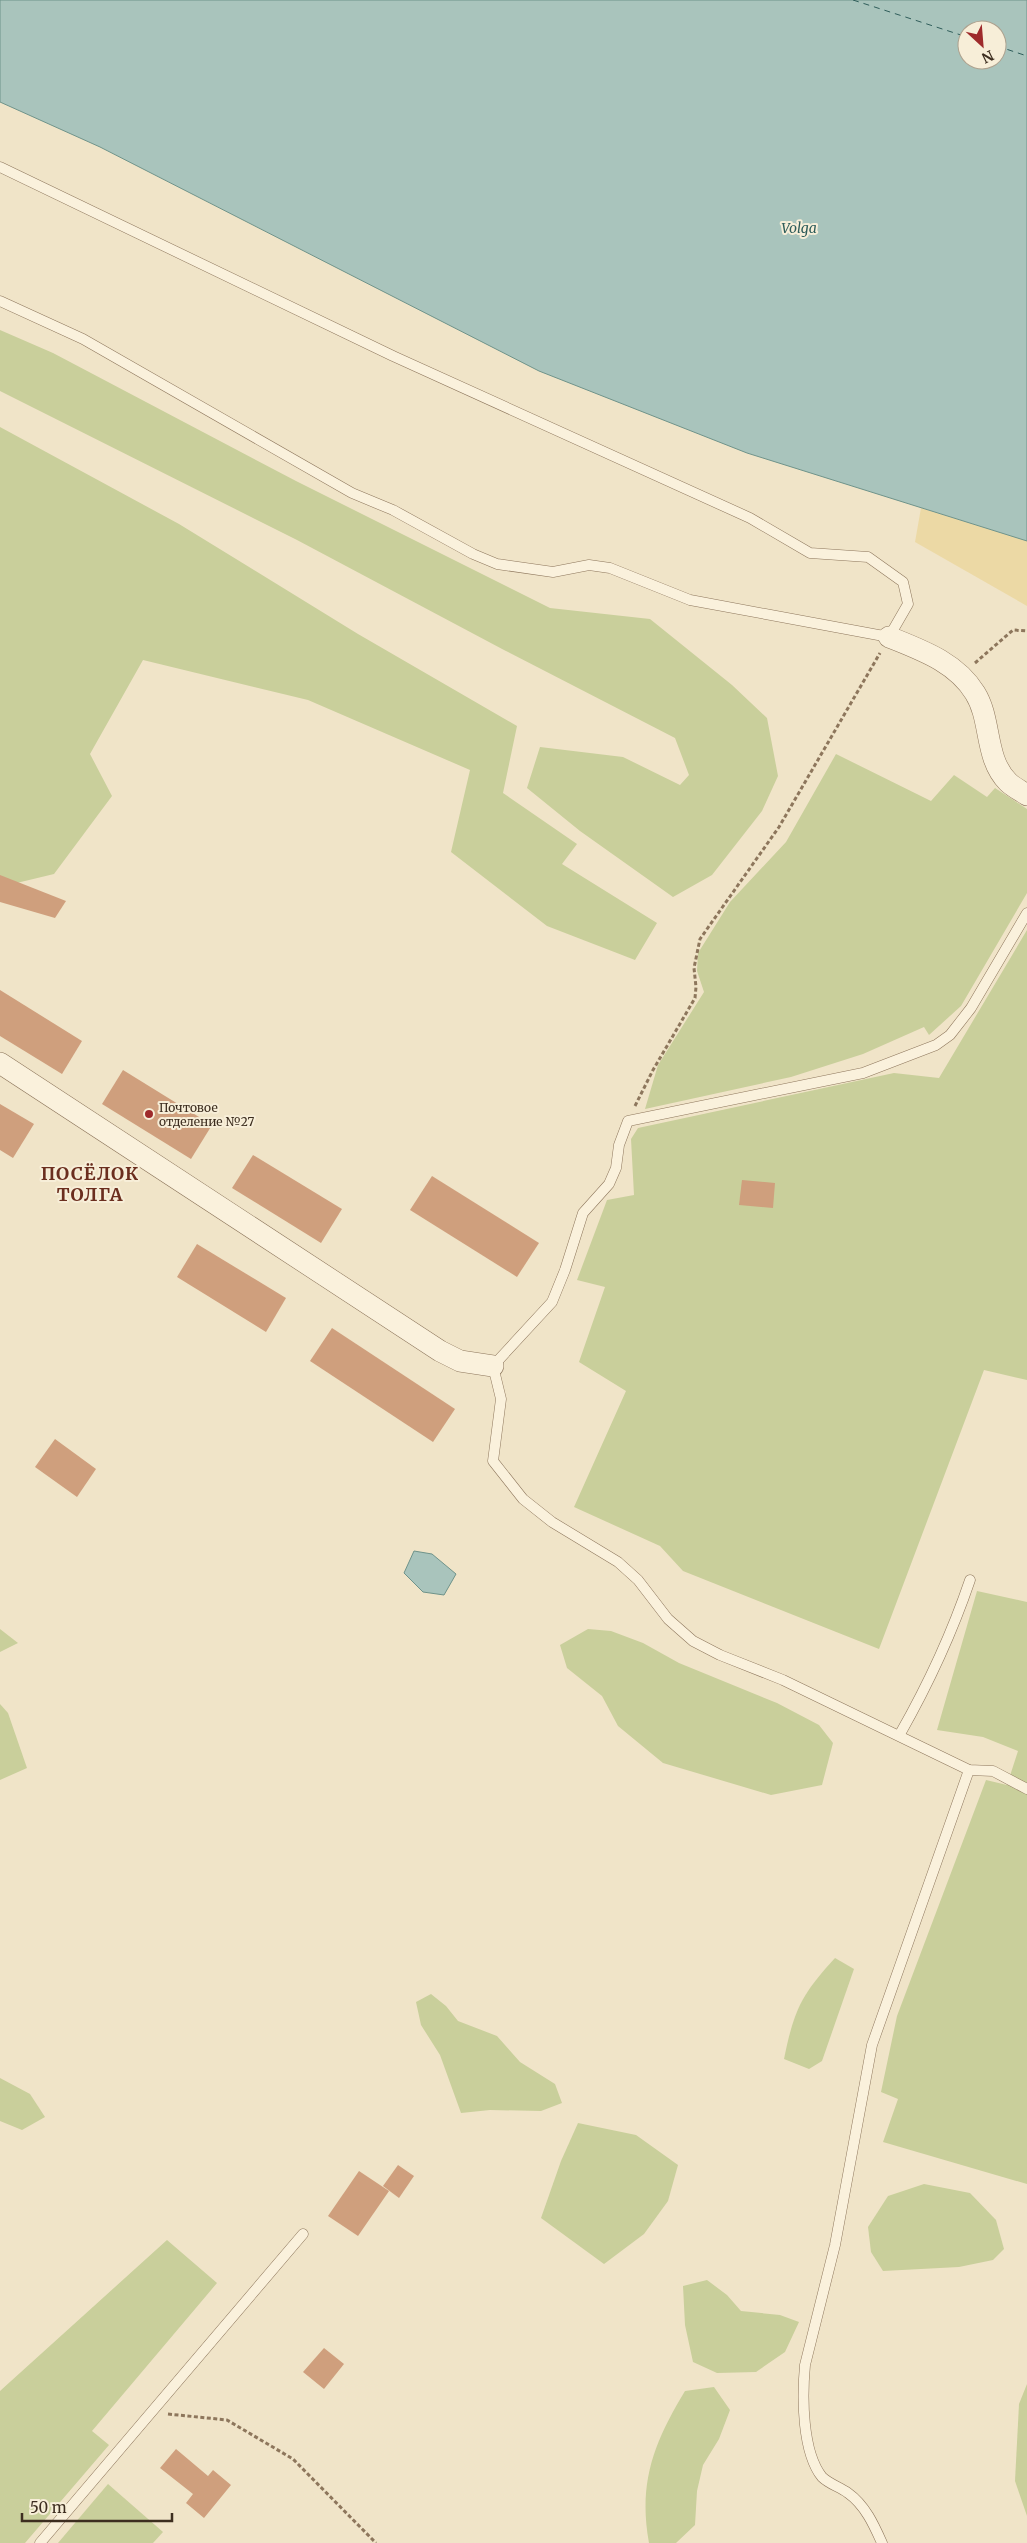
<svg xmlns="http://www.w3.org/2000/svg" width="1027" height="2543" font-family="Merriweather,serif">
<rect width="100%" height="100%" fill="#f0e4c8"/>
<!-- green -->
<g fill="#c9cf9b">
<path d="M0,330L53,353L296,481L550,608L650,619L732,685L767,718L778,776L762,811L712,875L673,897L580,831L527,788L540,747L623,757L680,785L689,775L675,738L504,650L297,540L0,391Z"/>
<path d="M0,427L179,524L358,634L517,726L503,793L577,844L562,864L657,923L635,960L547,926L451,852L470,770L308,700L143,660L90,754L112,796L54,874L0,887Z"/>
<path d="M836,754L931,801L954,775L987,797L995,788L1027,809V893L961,1006L929,1035L924,1027L863,1054L791,1077L645,1109L658,1065L704,992L697,971L698,953L730,902L786,842Z"/>
<path d="M1027,930V1380L984,1370L879,1649L683,1571L660,1546L574,1507L626,1391L579,1362L605,1287L577,1280L607,1200L634,1195L631,1139L638,1128L894,1073L939,1078Z"/>
<path d="M977,1591L1027,1602V2184L883,2142L898,2099L881,2092L897,2016L986,1780L1007,1785L1018,1751L983,1737L937,1730Z"/>
<path d="M0,1629L18,1643L0,1652Z"/>
<path d="M588,1629L611,1631L643,1643L679,1663L777,1703L819,1725L833,1743L822,1785L771,1795L663,1763L618,1726L602,1696L567,1668L560,1645Z"/>
<path d="M0,1704L8,1713L27,1768L0,1780Z"/>
<path d="M835,1958L854,1969L822,2061L809,2069L784,2059C794,2010 801,1995 835,1958Z"/>
<path d="M431,1994L446,2006L458,2021L497,2036L520,2062L555,2084L562,2103L541,2111L490,2110L461,2113L440,2055L421,2025L416,2002Z"/>
<path d="M0,2078L30,2094L45,2117L22,2130L0,2121Z"/>
<path d="M578,2123L636,2135L678,2165L668,2201L644,2234L604,2264L541,2218L561,2161Z"/>
<path d="M924,2184L970,2193L996,2220L1004,2249L993,2260L959,2267L883,2271L871,2252L868,2227L888,2196Z"/>
<path d="M167,2240L217,2283L92,2431L109,2445L25,2543H0V2391Z"/>
<path d="M707,2280L727,2295L741,2311L780,2315L799,2322L785,2352L756,2372L717,2373L693,2362L685,2325L683,2286Z"/>
<path d="M1027,2384V2516L1015,2481L1019,2404Z"/>
<path d="M714,2387L730,2410L719,2439L703,2465L697,2491L695,2525L676,2543H649C638,2483 654,2442 685,2391Z"/>
<path d="M108,2484L163,2532L153,2543H58Z"/>
</g>
<!-- sand -->
<path fill="#ecd9a5" d="M921,508L1027,541V606L915,542Z"/>
<!-- water -->
<g fill="#a9c4bc" stroke="#6f938a" fill-rule="evenodd">
<path d="M0,0H1027V541L747,453L539,371L100,147L0,102ZM967,30H997V60H967Z"/>
<path d="M414,1551L432,1554L456,1574L444,1595L423,1592L404,1573Z"/>
</g>
<g fill="none" stroke-linecap="round" stroke-linejoin="round">
<!-- ferry -->
<g stroke="#2f5d5a" stroke-width="1" stroke-dasharray="6 5" stroke-linecap="butt">
<path d="M853,0L967,37"/>
<path d="M997,46L1027,56"/>
</g>
</g>
<!-- building -->
<g fill="#cf9f7d">
<path d="M0,875L66,901L55,918L0,902Z"/>
<path d="M0,990L82,1041L62,1074L0,1036Z"/>
<path d="M123,1070L212,1125L191,1159L102,1104Z"/>
<path d="M0,1104L34,1124L13,1158L0,1150Z"/>
<path d="M253,1155L342,1209L321,1243L232,1188Z"/>
<path d="M432,1176L539,1243L517,1277L410,1210Z"/>
<path d="M742,1180L775,1183L773,1208L739,1205Z"/>
<path d="M197,1244L286,1298L266,1332L177,1277Z"/>
<path d="M332,1328L455,1409L433,1442L310,1361Z"/>
<path d="M55,1439L96,1469L77,1497L35,1467Z"/>
<path d="M398,2165L414,2176L399,2198L383,2186Z"/>
<path d="M359,2171L389,2191L358,2236L328,2216Z"/>
<path d="M324,2348L344,2364L324,2389L303,2372Z"/>
<path d="M176,2449L208,2476L213,2470L231,2485L204,2518L186,2503L193,2494L160,2468Z"/>
</g>
<g fill="none" stroke-linecap="round" stroke-linejoin="round">
<!-- lane casing -->
<g stroke="#8d765c" stroke-width="11">
<g id="lane">
<path d="M0,167L393,356L750,518L810,553L868,557L903,582L908,604L889,637L690,600L610,568L589,565L553,572L497,564L473,554L393,510L352,493L83,339L0,301"/>
<path d="M1027,913L971,1008L950,1035L936,1045L863,1073L628,1121L619,1145L616,1168L609,1184L583,1213L565,1270L552,1302L493,1366L501,1399L493,1461L523,1499L552,1522L618,1562L638,1580L668,1619L693,1641L720,1655L783,1680L969,1770L993,1771L1027,1789"/>
<path d="M900,1734C929,1683 951,1636 970,1580"/>
<path d="M40,2543L303,2234"/>
<path d="M882,2543C874,2525 865,2505 848,2493C840,2487 829,2484 822,2477C802,2452 802,2397 805,2365L835,2245L872,2045L969,1770"/>
</g>
</g>
<!-- street casing -->
<g stroke="#8d765c" stroke-width="22">
<g id="street">
<path d="M889,637C921,650 956,662 975,693C992,720 984,758 1008,782C1013,787 1021,791 1027,795"/>
<path d="M0,1063L440,1351L460,1361L493,1366"/>
</g>
</g>
<!-- path -->
<g stroke="#8d765c" stroke-width="3" stroke-dasharray="4 2.5" stroke-linecap="butt">
<path d="M975,663L1013,630L1027,631"/>
<path d="M635,1106L653,1070L695,998L696,987L694,968L700,939L779,827L880,653"/>
<path d="M168,2414L227,2420L293,2459L376,2543"/>
</g>
<!-- lane -->
<use href="#lane" stroke="#faf1dc" stroke-width="10"/>
<!-- street -->
<use href="#street" stroke="#faf1dc" stroke-width="21"/>
</g>
<!-- markers -->
<circle fill="#9e2a2b" stroke="#f7eed8" stroke-width="2" cx="149" cy="1114" r="5"/>
<g text-anchor="middle" dominant-baseline="central" stroke-width="4" stroke-linejoin="round" paint-order="stroke">
<!-- poi labels -->
<g font-size="12" fill="#3d2e20" stroke="#f7eed8" text-anchor="start">
<text x="159" y="1107">Почтовое<tspan x="159" dy="14">отделение №27</tspan></text>
</g>
<!-- water labels -->
<g font-size="14" font-style="italic" fill="#2f5d5a" stroke="#f7eed8">
<text x="799" y="228">Volga</text>
</g>
<!-- district labels -->
<g font-size="18" font-weight="bold" letter-spacing="1" fill="#6b2e1e" stroke="#f7eed8">
<text x="90" y="1173">ПОСЁЛОК<tspan x="90" dy="21">ТОЛГА</tspan></text>
</g>
</g>
<!-- north arrow -->
<g transform="translate(982 45) rotate(154)"><circle r="24" fill="#f7eed8" stroke="#ada18e"/>
<path d="M0-4L9 19L0 12L-9 19Z" fill="#9e2a2b"/>
<text y="-8" font-size="14" font-weight="bold" text-anchor="middle" fill="#3d2e20">N</text>
</g>
<!-- scale -->
<path d="M22 2513v8h150v-8" fill="none" stroke="#3d2e20" stroke-width="2.5"/>
<text x="30" y="2513" font-size="15" fill="#3d2e20" stroke="#f7eed8" stroke-width="4" paint-order="stroke">50 m</text>
</svg>
